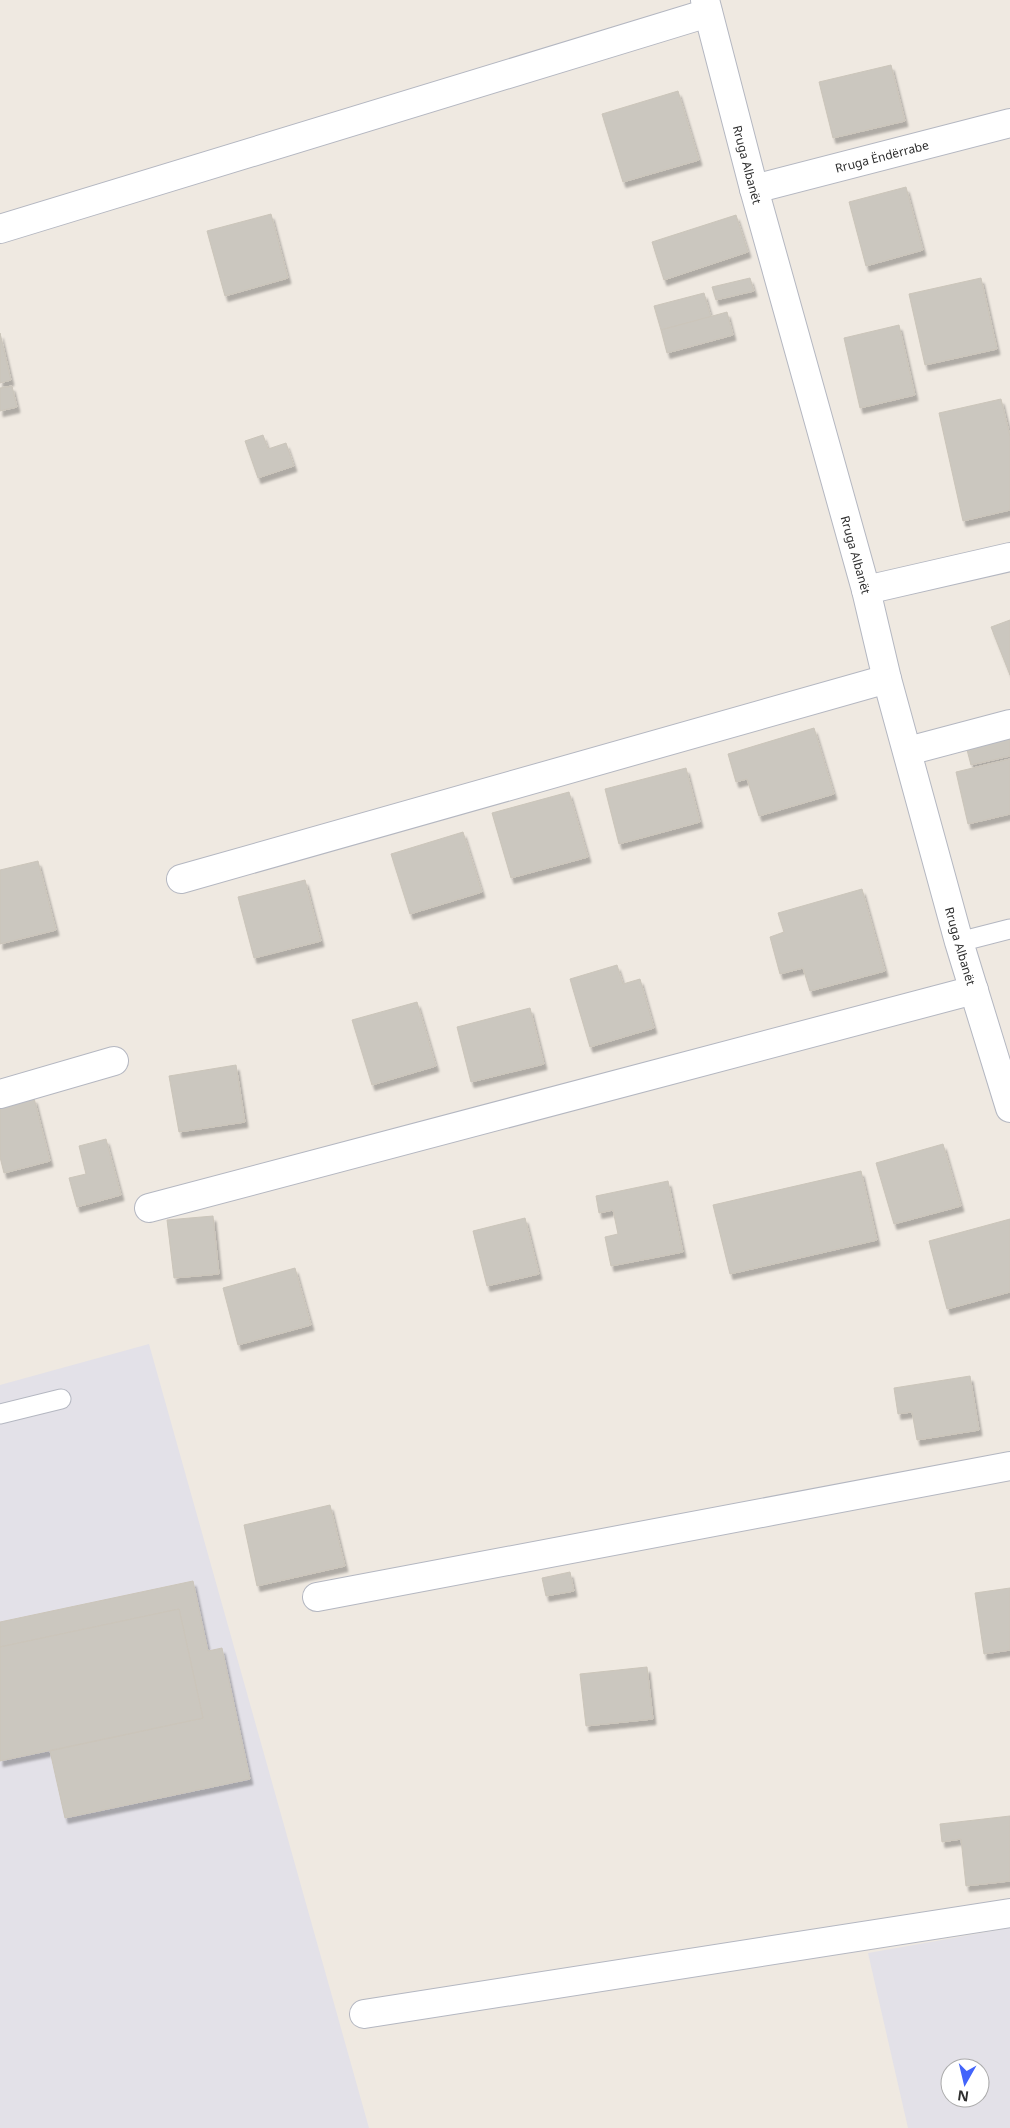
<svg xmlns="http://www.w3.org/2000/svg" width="1010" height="2128" font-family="'Noto Sans',sans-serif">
<defs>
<filter id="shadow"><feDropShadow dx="3" dy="5.5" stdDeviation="1" flood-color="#0004"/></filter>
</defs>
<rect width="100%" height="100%" fill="#efe9e1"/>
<!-- industrial -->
<g fill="#e3e1e8" fill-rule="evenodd">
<path d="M149,1344L369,2128H0V1385Z"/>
<path d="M1010,1928V2128H908L868,1953ZM950,2068H980V2098H950Z"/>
</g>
<!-- building -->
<g fill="#cbc7bf" stroke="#cbc5ba" filter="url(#shadow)">
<path d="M891,65L905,121L833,138L819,82Z"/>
<path d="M678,91L699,160L623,182L602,114Z"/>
<path d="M906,187L923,250L866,266L849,202Z"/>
<path d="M271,214L288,278L225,296L207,231Z"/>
<path d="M736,215L748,252L664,280L652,242Z"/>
<path d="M750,278L754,291L716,300L712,287Z"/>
<path d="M981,278L997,349L925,365L909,294Z"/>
<path d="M704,293L711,317L661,330L654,306Z"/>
<path d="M727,312L733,335L667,353L661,330Z"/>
<path d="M899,325L915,395L860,408L844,338Z"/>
<path d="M0,333L11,380L0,383Z"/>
<path d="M12,386L17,407L0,411V388Z"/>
<path d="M1001,399L1010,436V510L963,521L939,413Z"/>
<path d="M263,435L268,449L286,443L294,466L258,478L245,441Z"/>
<path d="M1010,620V675L991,627Z"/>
<path d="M814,728L834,794L759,816L747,779L736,782L728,754Z"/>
<path d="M1010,731V756L971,765L965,742Z"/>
<path d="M1010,759V814L968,824L956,772Z"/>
<path d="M686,768L700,822L619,844L605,789Z"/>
<path d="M569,792L588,857L511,878L492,813Z"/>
<path d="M463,832L482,892L410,914L391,854Z"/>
<path d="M38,861L56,930L0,944V870Z"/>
<path d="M305,880L321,941L254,958L238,897Z"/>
<path d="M862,889L885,971L810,991L803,968L780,974L770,937L784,932L778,913Z"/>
<path d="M617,965L623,984L640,979L654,1028L590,1047L570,979Z"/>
<path d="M417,1002L436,1066L372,1085L352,1020Z"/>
<path d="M530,1008L544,1064L471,1082L457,1027Z"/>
<path d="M236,1065L245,1122L179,1132L169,1076Z"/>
<path d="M34,1098L50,1161L4,1173L0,1157V1107Z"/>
<path d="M106,1139L121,1195L77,1207L69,1178L86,1174L79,1146Z"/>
<path d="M943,1144L961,1206L894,1224L876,1163Z"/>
<path d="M861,1171L877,1240L730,1274L713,1205Z"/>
<path d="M668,1181L683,1252L611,1266L605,1237L618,1234L613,1210L599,1213L596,1196Z"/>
<path d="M213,1216L219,1274L174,1278L167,1220Z"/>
<path d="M525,1218L539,1274L487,1286L473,1231Z"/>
<path d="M1010,1219V1292L947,1309L929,1241Z"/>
<path d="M295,1268L311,1325L238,1345L223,1288Z"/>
<path d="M970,1376L979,1430L917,1440L912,1412L898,1414L894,1388Z"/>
<path d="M330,1505L345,1566L257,1586L244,1525Z"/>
<path d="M570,1572L574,1591L546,1596L542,1578Z"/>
<path d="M193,1581L208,1651L222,1648L250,1779L65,1818L50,1751L203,1718L179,1609L0,1647V1622Z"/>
<path d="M1010,1588V1650L984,1654L975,1593Z"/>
<path d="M179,1609L203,1718L0,1761V1647Z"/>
<path d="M647,1667L653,1719L586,1726L580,1674Z"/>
<path d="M1010,1816V1881L966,1886L961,1839L942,1842L940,1824Z"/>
</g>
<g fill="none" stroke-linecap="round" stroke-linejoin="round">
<!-- lane casing -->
<g stroke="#b4b7c1" stroke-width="21">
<g id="lane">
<path d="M959,942L1010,929"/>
<path d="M0,1414L61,1399"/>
</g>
</g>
<!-- street casing -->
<g stroke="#b4b7c1" stroke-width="30">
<g id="street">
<path id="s1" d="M754,189L1010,123"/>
<path d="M0,229L708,13"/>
<path d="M866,590L1010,557"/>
<path d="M908,751L1010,724"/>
<path d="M181,879L887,679"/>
<path d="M0,1094L114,1061"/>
<path d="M149,1208L974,990"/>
<path d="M317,1597L1010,1466"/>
<path d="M364,2014L1010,1913"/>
</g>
</g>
<!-- secondary casing -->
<g stroke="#b4b7c1" stroke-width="30">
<g id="secondary">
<path id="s2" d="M705,0L754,189L866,590L887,679L959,942L1010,1108"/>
</g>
</g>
<!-- lane -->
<use href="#lane" stroke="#fff" stroke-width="19"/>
<!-- street -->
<use href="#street" stroke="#fff" stroke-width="28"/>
<!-- secondary -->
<use href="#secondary" stroke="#fff" stroke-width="28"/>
</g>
<g text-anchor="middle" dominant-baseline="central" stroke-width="4.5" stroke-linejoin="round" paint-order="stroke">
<!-- street labels -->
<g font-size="12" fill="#2e2e2e" stroke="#fff">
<text stroke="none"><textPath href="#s1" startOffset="132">Rruga Ëndërrabe</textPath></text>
<text stroke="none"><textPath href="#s2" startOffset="170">Rruga Albanët</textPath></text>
<text stroke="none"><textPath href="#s2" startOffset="575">Rruga Albanët</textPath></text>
<text stroke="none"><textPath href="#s2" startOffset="980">Rruga Albanët</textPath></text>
</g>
</g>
<!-- north arrow -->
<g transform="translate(965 2083) rotate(188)"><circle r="24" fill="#ffffff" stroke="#ababab"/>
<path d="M0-4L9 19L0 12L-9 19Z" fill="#4264fb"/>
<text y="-8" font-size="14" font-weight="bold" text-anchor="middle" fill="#2e2e2e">N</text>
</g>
</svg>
